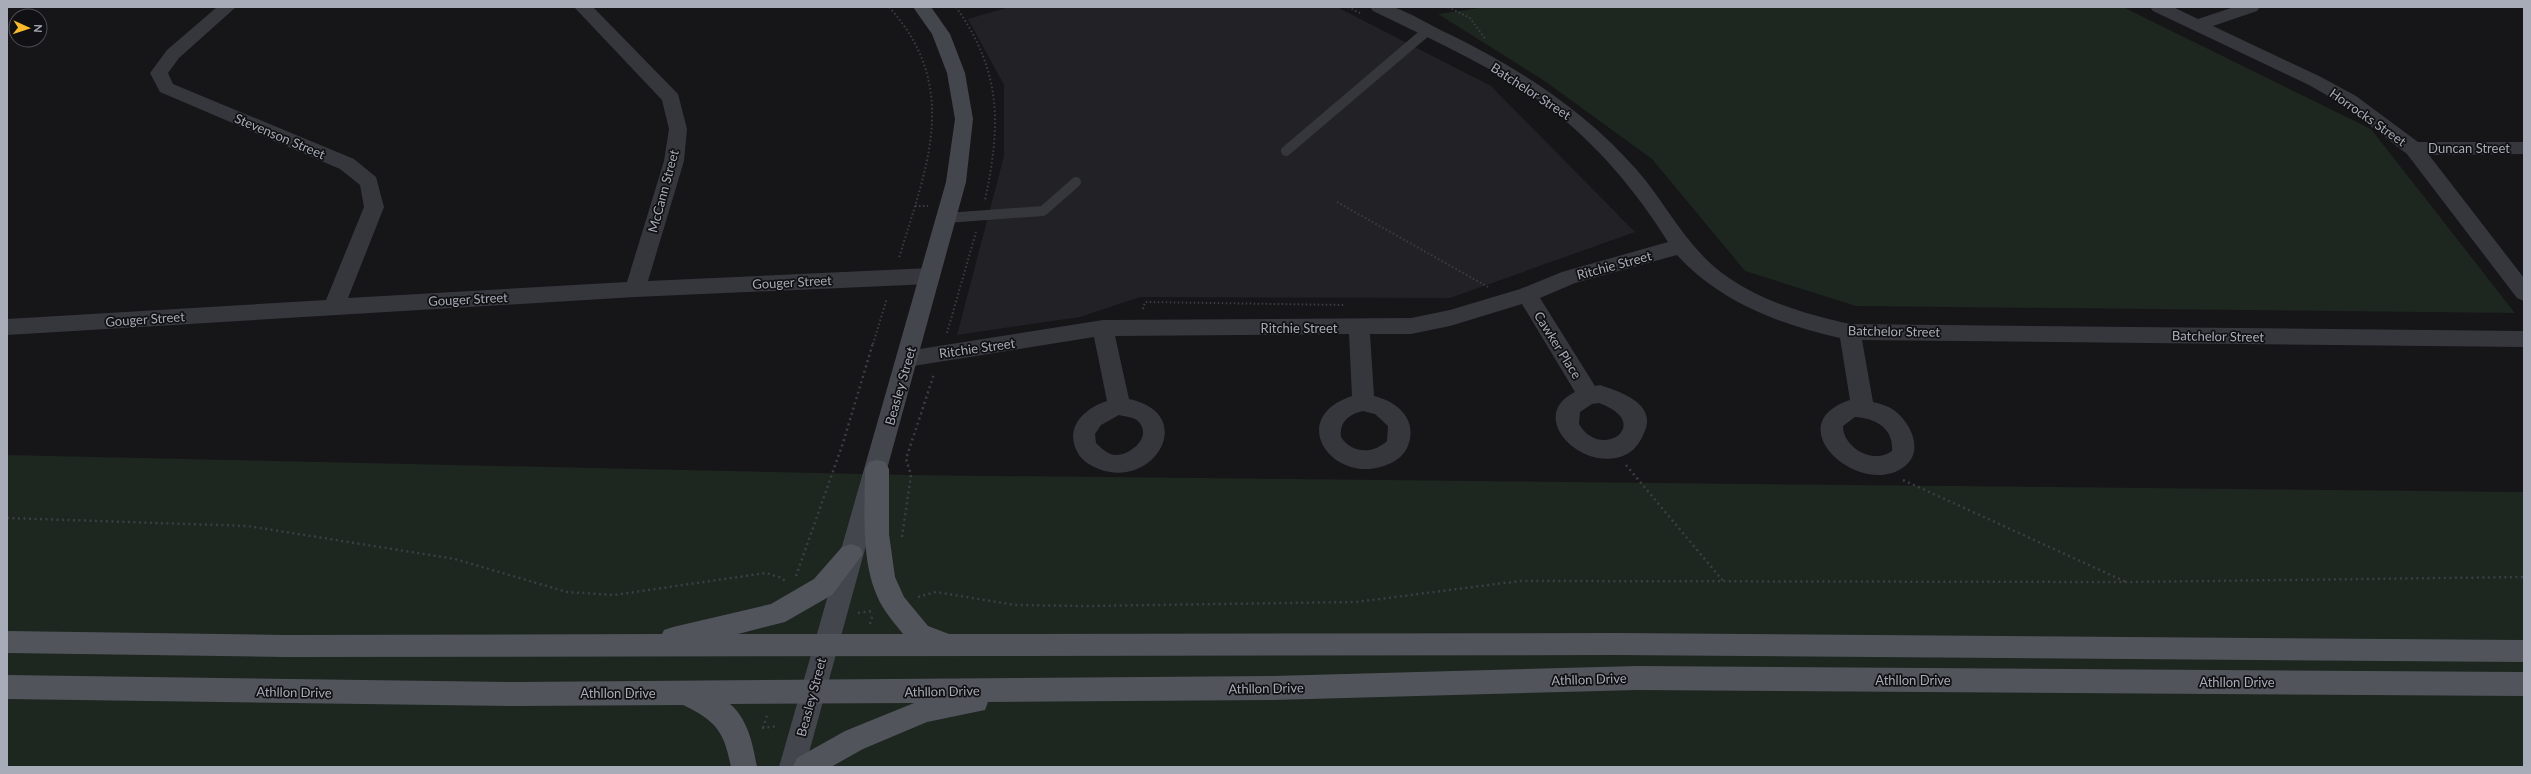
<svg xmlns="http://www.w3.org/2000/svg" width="2531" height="774" font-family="Lato,sans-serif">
<rect width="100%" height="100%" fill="#161518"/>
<!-- built -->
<path fill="#222125" d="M1009,7H1337L1491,86L1635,232L1450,298L1140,297L1080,317L957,335L1004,156V85L968,19Z"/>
<!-- green -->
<g fill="#1d261f">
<path d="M1486,7H2123L2371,129L2515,313L1856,306L1745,271L1652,159L1543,80L1438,14Z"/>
<path d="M7,455L911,475L2524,492V767H7Z"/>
</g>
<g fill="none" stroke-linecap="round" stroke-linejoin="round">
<!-- path-far1 -->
<g stroke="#3c3e44" stroke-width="2" stroke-dasharray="1.5 2.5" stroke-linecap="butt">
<path d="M889,7C962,88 926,168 899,258"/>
<path d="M956,7C1002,72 1001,125 985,200"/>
<path d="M1348,7L1362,14"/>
<path d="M1448,7L1470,18L1486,40"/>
<path d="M1337,202L1488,287"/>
<path d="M915,206H928"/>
<path d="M1143,309L1145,302L1344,305"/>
<path d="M947,333L976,232"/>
<path d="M873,344L887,298"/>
</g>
<!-- path -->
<g stroke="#3c3e44" stroke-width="2.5" stroke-dasharray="2 3.5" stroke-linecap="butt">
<path d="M1626,465L1723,581"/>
<path d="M1903,480L2126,582"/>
<path d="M7,518L248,526L455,559L567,592L614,595L766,573L782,578L787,583"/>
<path d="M902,537L911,475L906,459L934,374"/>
<path d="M796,576L843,443L873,343"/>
<path d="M918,597L936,592L1015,605L1086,606L1356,602L1520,581L2127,582L2524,577"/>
<path d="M858,613L873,611"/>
<path d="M870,624L873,613"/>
<path d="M762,728L778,726"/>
<path d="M763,728L767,715"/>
</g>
<!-- lane -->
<g stroke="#36373d" stroke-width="10">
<path d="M1286,151L1427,31"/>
<path d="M946,218L1043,211L1076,182"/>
</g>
<!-- street -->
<g fill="#36373d" fill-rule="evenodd">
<path d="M217,7H236L179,58L168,73L173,84L354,159L376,177L384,207L348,298L627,282L664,161L669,129L662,100L574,7H593L678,94L687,129L684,161L648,281L930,268L937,271L940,276L937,281L930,284L635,297L7,335V319L326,300L364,207L360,185L340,169L160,92L150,73L167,50Z"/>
<path d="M1370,7C1377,7 1385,6 1392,7C1404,9 1435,28 1449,34C1520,69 1583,109 1636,169C1666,203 1685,245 1722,273C1759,301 1806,314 1850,324L2524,331V347L1862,340L1873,402C1881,404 1889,406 1895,411C1911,423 1924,451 1905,466C1862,501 1775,425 1850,400L1840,338C1779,324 1720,302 1677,255L1575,283L1540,298L1595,386L1600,385C1621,392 1658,404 1644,433C1640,442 1636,449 1627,454C1585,476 1524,417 1575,392L1522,304L1450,326L1411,334H1370L1374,396C1399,402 1419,421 1407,448C1402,458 1394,462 1384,466C1331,484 1286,418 1352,396L1349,334L1115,336L1129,399C1199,414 1154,490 1099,469C1091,466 1084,462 1079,455C1063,430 1082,409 1107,401L1094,337L907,367L899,365L896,359L899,353L907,351L1103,320L1411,318L1450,310L1520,289L1562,272L1668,242C1636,191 1597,144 1548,107C1495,67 1432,40 1373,11ZM1599,403C1655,423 1601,462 1579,424L1580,412L1592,404ZM1363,411L1375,414L1388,426L1387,441C1373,454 1352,454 1341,437C1339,422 1349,414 1363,411ZM1119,415C1127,417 1137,417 1141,425C1150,440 1128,456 1115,455C1107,454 1101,448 1096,443L1095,434L1101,425ZM1855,417C1875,418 1894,428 1892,451C1874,465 1843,448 1843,426Z"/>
<path d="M2150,7H2173L2198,19L2234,7H2260L2257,11L2213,26L2321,77L2356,96L2418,142H2524V154L2429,155L2524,278V301L2517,298L2407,154L2342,104L2309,85L2153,11Z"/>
</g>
<!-- secondary -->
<path fill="#44464d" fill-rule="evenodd" d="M913,7H931L950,34L965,73L973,119L966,182L805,767H779L946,182L955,119L947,73L932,34Z"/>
<!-- primary -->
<g fill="#52545c" fill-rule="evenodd">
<path d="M877,460L885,462L889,469V534L895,577L904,597L928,626L949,634L1616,633L2524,640V662L1616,655L285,657L7,653V631L285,635L662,634L664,630L673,627L771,604L814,579L842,547L851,544L860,547L863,554L832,595L785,622L738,634H903C898,627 891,620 886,612C859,573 865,514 865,469L869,462Z"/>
<path d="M1637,666L2524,672V696L1637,690L1273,700L988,702L985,710L927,722L863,749L831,767H793L797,758L845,731L914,703L730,704C748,719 753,745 757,767H731C724,731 716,721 683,705L516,706L7,699V675L516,682L1273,676Z"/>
</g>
</g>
<g text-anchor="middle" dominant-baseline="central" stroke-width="3.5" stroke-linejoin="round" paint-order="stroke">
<!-- street labels -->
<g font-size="13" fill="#a7acb8" stroke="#111013">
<text transform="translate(1531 91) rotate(33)">Batchelor Street</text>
<text transform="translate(2368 117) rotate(35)">Horrocks Street</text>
<text transform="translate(280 136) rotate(23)">Stevenson Street</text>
<text x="2469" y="148">Duncan Street</text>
<text transform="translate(663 191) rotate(-75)">McCann Street</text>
<text transform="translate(1614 265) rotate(-15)">Ritchie Street</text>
<text transform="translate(792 282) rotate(-3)">Gouger Street</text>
<text transform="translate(468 299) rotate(-3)">Gouger Street</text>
<text transform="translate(145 319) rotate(-4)">Gouger Street</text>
<text x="1299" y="328">Ritchie Street</text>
<text transform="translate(1894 331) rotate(1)">Batchelor Street</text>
<text transform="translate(2218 336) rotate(1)">Batchelor Street</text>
<text transform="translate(1558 345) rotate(58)">Cawker Place</text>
<text transform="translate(977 348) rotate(-8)">Ritchie Street</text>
<text transform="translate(900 386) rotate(-74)">Beasley Street</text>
<text transform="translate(1589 679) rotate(-2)">Athllon Drive</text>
<text x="1913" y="680">Athllon Drive</text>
<text x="2237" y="682">Athllon Drive</text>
<text transform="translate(1266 688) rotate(-1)">Athllon Drive</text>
<text transform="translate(942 691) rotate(-1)">Athllon Drive</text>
<text transform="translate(294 692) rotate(1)">Athllon Drive</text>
<text x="618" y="693">Athllon Drive</text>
<text transform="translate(811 697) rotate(-75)">Beasley Street</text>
</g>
</g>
<!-- border -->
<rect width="2531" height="774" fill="none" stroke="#a7acb8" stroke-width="16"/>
<!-- north arrow -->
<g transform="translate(28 28) rotate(93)"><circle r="19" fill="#111013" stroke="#4d4e55"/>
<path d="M0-3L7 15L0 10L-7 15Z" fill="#faba2b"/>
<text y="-6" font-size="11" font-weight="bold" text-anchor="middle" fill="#a7acb8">N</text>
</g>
</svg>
